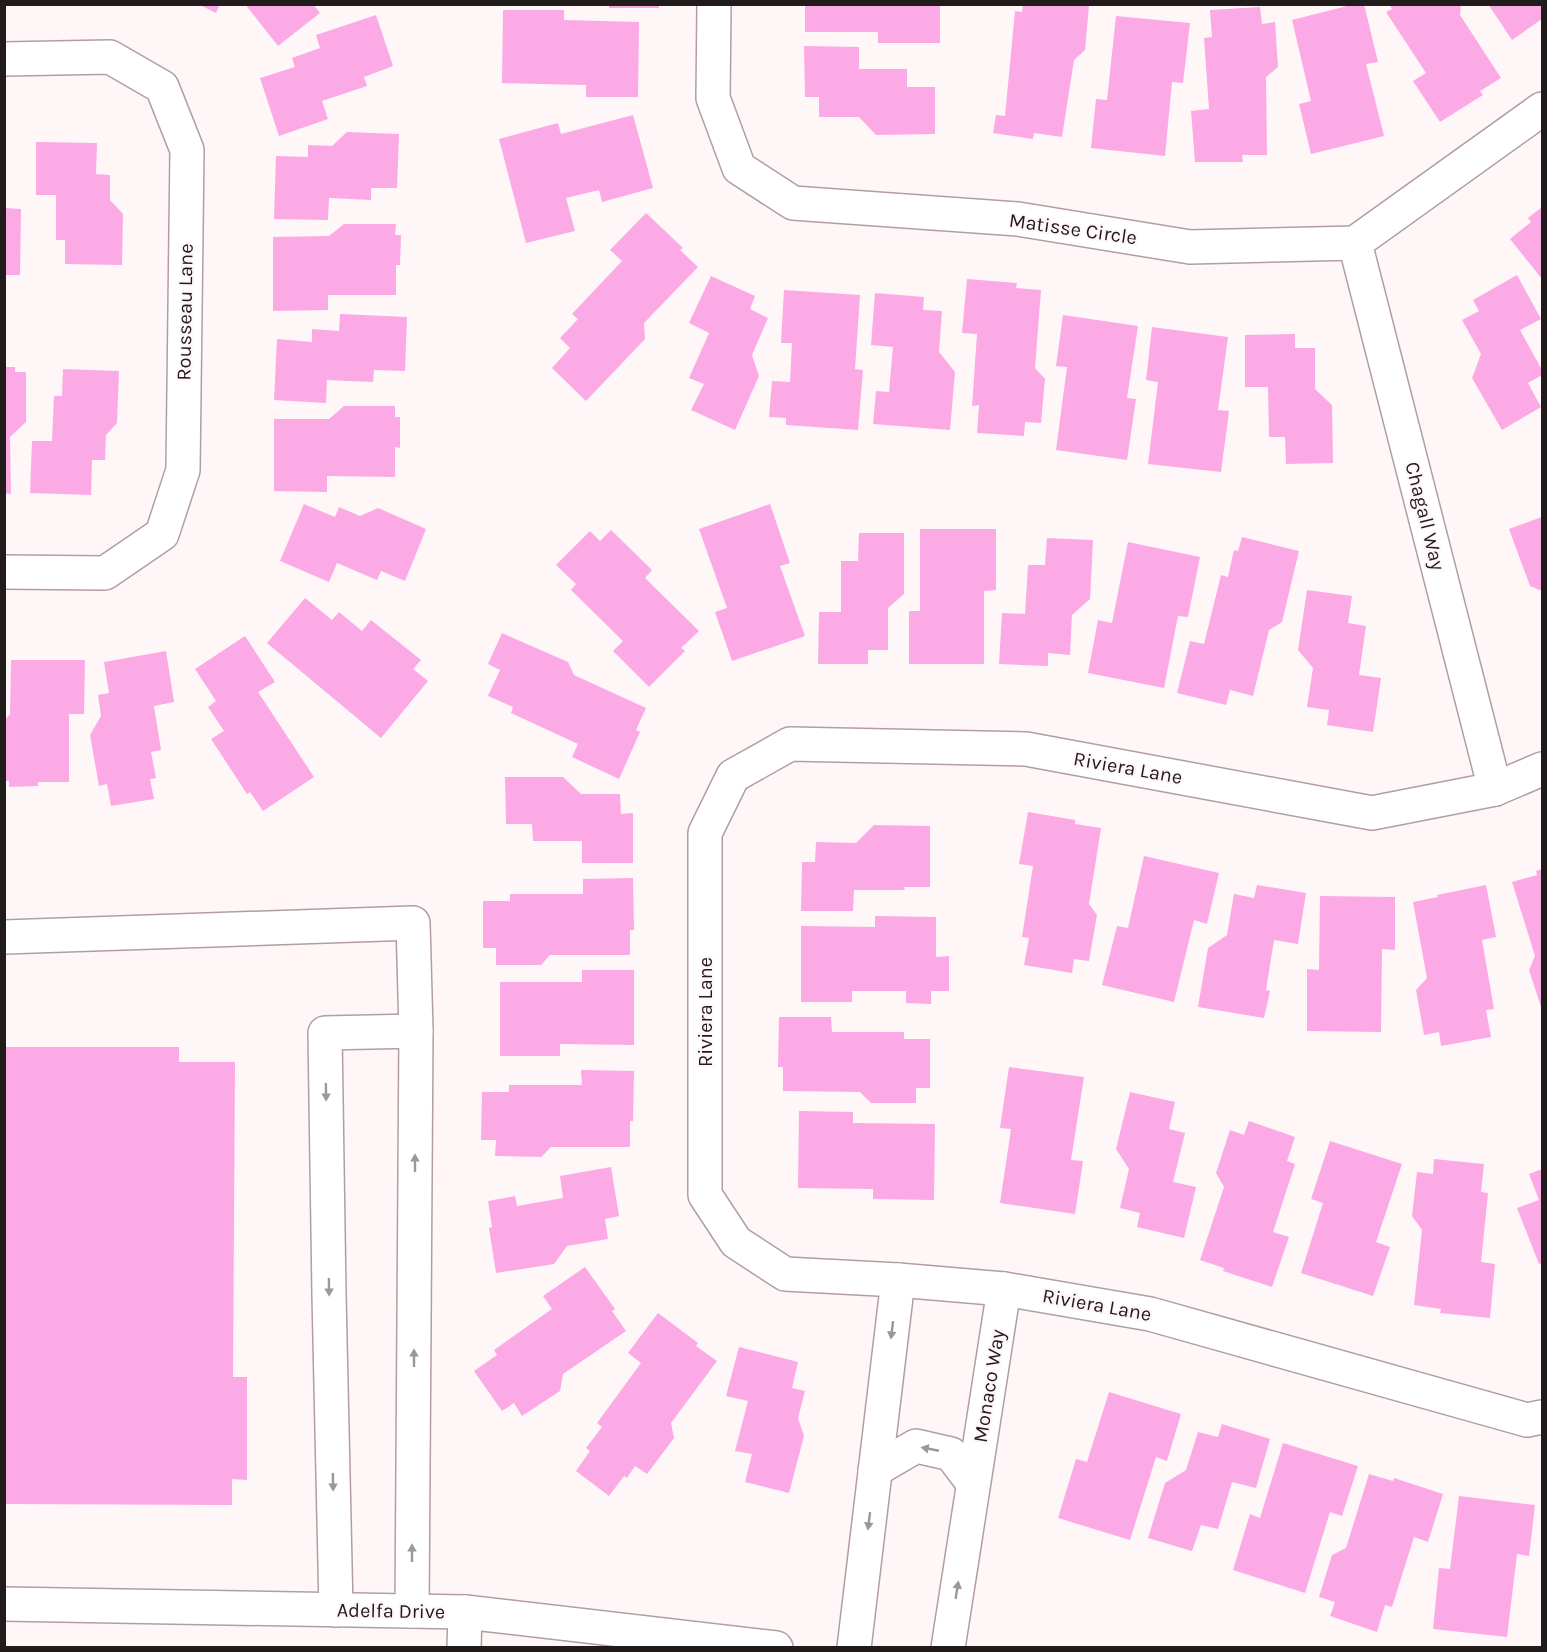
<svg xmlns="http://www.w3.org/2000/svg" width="1547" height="1652" font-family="Karla,sans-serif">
<rect width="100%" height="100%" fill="#fff6f8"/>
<!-- building -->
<g fill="#fbaae6">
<path d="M198,4H220L216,13Z"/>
<path d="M245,4H313L320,13L278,46Z"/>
<rect x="609" y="4" width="50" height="4"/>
<path d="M805,4H940V43H878V32H805Z"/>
<path d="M1023,4L1089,5L1085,50L1074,60L1062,137L1034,133L1033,139L993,133L996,115L1005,116L1015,11L1022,12Z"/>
<path d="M1355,4H1364L1378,62L1366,64L1384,136L1311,154L1299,104L1311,101L1292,20Z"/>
<path d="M1389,4H1461L1460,15L1501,78L1480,91L1483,95L1440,122L1413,81L1426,73L1386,12L1392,9Z"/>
<path d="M1488,4H1542V19L1512,40Z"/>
<path d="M1260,7L1262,24L1275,22L1278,67L1266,77L1267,155H1242L1243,162H1195L1191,111L1209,109L1204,38L1212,37L1210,10Z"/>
<path d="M503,10H564V20L639,22L638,97H586V85L502,83Z"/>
<path d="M376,15L393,66L364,77L367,86L322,101L328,119L279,136L260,78L295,67L292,58L320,48L316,35Z"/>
<path d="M1116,16L1190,23L1183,83L1172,82L1165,156L1091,148L1096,99L1107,100Z"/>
<path d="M804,46L859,47V69H907V87H935V134L876,135L859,117H819V97H805Z"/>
<path d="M633,115L653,188L602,202L599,190L566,198L575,231L526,243L499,139L558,123L561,134Z"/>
<path d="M347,132L399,134L397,188H371V200L329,198L328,220L274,219L276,156L308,157V145L332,146Z"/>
<path d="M36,142L97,143L96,174L110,175V200L123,214L122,265L65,264V240H56V195H36Z"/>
<path d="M1542,207V279L1510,239L1531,222L1528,218Z"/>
<path d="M4,208L21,209L20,275H4Z"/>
<path d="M646,213L683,248L680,250L698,267L644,323L645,339L586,401L552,368L570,348L560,338L578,319L572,314L622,261L610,250Z"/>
<path d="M344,224H396L395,235H401L400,265H396V295H328V310L273,311V237L329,236Z"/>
<path d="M1517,275L1541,319L1520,330L1542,370V375L1528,383L1541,407L1502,430L1472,378L1481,354L1462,320L1479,311L1473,300Z"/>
<path d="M711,276L755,296L750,309L768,318L752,355L759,376L735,430L691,410L704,384L689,378L709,333L689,323Z"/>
<path d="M967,279L1017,283L1016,288L1041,290L1035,368L1045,379L1041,423L1025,422L1024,436L977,433L979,405L972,406L977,334L962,333Z"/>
<path d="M784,290L860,295L855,369L863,370L858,430L786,425V418L769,417L772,381L790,382L792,343H781Z"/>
<path d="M875,293L924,297L923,310L942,311L939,352L955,372L950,430L873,424L876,391L889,392L893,347L871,345Z"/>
<path d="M340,314L407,317L405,371L374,370L373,382L327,380L326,403L274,400L277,339L312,342V329L339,331Z"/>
<path d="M1063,315L1138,326L1127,398L1136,399L1127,460L1056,450L1067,367L1056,366Z"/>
<path d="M1152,327L1228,337L1218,410L1229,411L1221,472L1148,464L1158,382L1146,380Z"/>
<path d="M1295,334V348H1315V389L1332,405L1333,463L1286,464L1285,437H1269L1268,387H1245V335Z"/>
<path d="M4,367H15V372H26V422L10,437L11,494L4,493Z"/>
<path d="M63,369L119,371L117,423L106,435L105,460H92L91,495L30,493L32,441H52L54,396H62Z"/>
<path d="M344,406H395V417H400V448L395,447V477L327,476V492L274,491V419H329Z"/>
<path d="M304,504L335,517L339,507L360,516L378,508L426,529L405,581L381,571L377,580L337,563L329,582L280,561Z"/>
<path d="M770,504L790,563L780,566L805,636L732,661L715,612L727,608L699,529Z"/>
<path d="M1542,517V591L1530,586L1509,529Z"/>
<path d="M920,529H996V590L984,591V664H909V611H920Z"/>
<path d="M611,530L652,570L645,578L699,631L681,648L685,651L649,687L613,651L623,641L571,590L576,584L556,565L590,531L600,541Z"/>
<path d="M859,533H904V594L888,608V650H868V664H818L819,612H841V561H858Z"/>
<path d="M1242,537L1299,551L1282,622L1269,630L1253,696L1230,690L1226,705L1177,693L1190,641L1204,644L1221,575L1228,577L1234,550L1238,551Z"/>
<path d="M1047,538L1093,540L1090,599L1072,615L1070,655L1048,653V666L999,664L1002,613L1025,614L1028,565H1045Z"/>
<path d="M1128,542L1200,557L1188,617L1178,616L1164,688L1088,673L1098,620L1112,623Z"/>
<path d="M1307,590L1352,596L1348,623L1366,626L1359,675L1381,678L1373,732L1327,725L1329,710L1307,707L1313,668L1298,650Z"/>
<path d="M305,598L332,620L339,612L362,631L371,620L421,660L413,669L428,681L381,738L267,643Z"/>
<path d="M502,633L568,662L574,675L646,708L636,730L640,732L619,779L572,757L578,744L511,713L513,707L488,696L500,670L488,664Z"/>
<path d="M245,636L275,682L258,692L314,777L263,811L250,792L247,794L211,739L224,731L208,707L216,701L195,669Z"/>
<path d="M166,651L174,702L154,706L161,750L151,752L156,778L150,779L154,799L111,806L107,784L99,786L90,735L101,716L98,695L109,693L104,662Z"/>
<path d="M11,660H85L84,714H69V782H38V786L9,787V781H4V721L10,714Z"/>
<path d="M505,777H563L581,794H620L621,814L633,813V863H582V841H533L532,824H506Z"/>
<path d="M1028,812L1075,820V824L1101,828L1089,904L1097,915L1089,961L1074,959L1072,973L1024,965L1029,938L1022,937L1033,866L1019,864Z"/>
<path d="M874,825L930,826V887H904L905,890H854L853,911H801L802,862H815L816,842L856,843Z"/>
<path d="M1144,856L1219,873L1207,924L1194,920L1174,1002L1102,985L1117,926L1128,928Z"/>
<path d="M1542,869V1010L1529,970L1535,956L1512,882L1537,875L1536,871Z"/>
<path d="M633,878L634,930H630V955H550L541,965H496V948H483V901H510V894H583V879Z"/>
<path d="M1257,885L1306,893L1298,944L1274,940L1266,990L1270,991L1264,1018L1198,1007L1208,948L1227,935L1234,894L1254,898Z"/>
<path d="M1486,885L1496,937L1482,940L1494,1009L1486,1010L1491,1037L1441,1046L1439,1032L1424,1035L1416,990L1427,978L1413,902L1438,897L1437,895Z"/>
<path d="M1320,896L1395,897V950L1382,949L1381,1032L1307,1031V969L1319,970Z"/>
<path d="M875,916L936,917V957L949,956V991H931V1004L906,1003V991H852V1002H801V926L875,927Z"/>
<path d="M582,970H634V1045L560,1044V1056H500V982H582Z"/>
<path d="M779,1017H831L832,1032H904V1039H930V1088H916V1103H871L860,1092L783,1091V1067H778Z"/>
<path d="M4,1047H179V1062H235L233,1377H247V1480L232,1479V1505L4,1504Z"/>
<path d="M1009,1067L1084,1077L1071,1160L1083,1161L1075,1214L1000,1203L1011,1129L1000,1128Z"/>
<path d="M581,1070L634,1071L633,1121H630V1147H551L541,1157L495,1156L496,1140H481L482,1092H509V1085H582Z"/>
<path d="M1130,1092L1175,1102L1169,1129L1185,1133L1173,1182L1196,1187L1184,1238L1137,1227L1140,1213L1120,1208L1129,1169L1116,1149Z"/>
<path d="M799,1111L853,1112V1123L935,1124L934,1200L873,1199V1189L798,1188Z"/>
<path d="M1249,1121L1295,1137L1287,1161L1295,1164L1273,1232L1289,1237L1272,1287L1223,1271L1224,1268L1200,1260L1224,1187L1216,1173L1230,1130L1244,1135Z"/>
<path d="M1330,1141L1402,1164L1376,1242L1390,1247L1373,1296L1301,1273L1323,1203L1311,1199Z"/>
<path d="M1434,1159L1484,1164L1481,1192L1488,1193L1481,1262L1495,1264L1490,1318L1440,1313L1441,1309L1414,1305L1422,1230L1412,1216L1417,1172L1433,1174Z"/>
<path d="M611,1167L619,1216L605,1219L608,1239L567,1246L554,1264L496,1273L489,1228L492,1227L488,1201L515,1196L517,1206L563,1198L560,1176Z"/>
<path d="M1542,1169V1263L1539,1264L1517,1208L1539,1200L1529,1174Z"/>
<path d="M585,1267L615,1309L612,1311L626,1331L563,1374L560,1391L522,1416L514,1403L502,1411L474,1371L497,1355L494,1350L552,1309L543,1296Z"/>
<path d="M658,1313L698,1343L696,1346L717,1361L671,1423L674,1438L647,1474L635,1466L627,1478L624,1476L609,1496L576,1471L590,1451L586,1448L602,1427L597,1423L641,1363L628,1353Z"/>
<path d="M739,1347L798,1362L792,1388L805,1391L798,1418L804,1436L789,1493L745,1482L752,1454L735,1451L748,1401L726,1396Z"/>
<path d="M1109,1392L1181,1414L1167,1461L1156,1457L1130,1540L1058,1518L1076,1459L1087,1462Z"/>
<path d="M1222,1424L1270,1439L1256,1488L1232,1482L1218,1529L1201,1525L1192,1551L1148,1538L1165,1483L1186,1470L1198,1432L1218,1437Z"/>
<path d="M1283,1443L1358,1466L1342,1516L1330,1512L1305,1593L1233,1570L1250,1514L1260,1518Z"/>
<path d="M1369,1474L1393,1481L1394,1478L1443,1494L1428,1542L1414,1537L1392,1607L1385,1605L1377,1632L1330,1616L1335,1602L1319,1597L1332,1555L1346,1548Z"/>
<path d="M1459,1496L1535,1505L1529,1556L1517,1554L1507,1637L1433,1629L1439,1568L1450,1569Z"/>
</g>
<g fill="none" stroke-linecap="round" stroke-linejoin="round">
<!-- minor casing -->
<g stroke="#b29ea2" stroke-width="36">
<g id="minor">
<path d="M714,4L713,98L739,168L793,203L1018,219L1190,247L1355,243L1542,109"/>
<path d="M4,59L110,57L162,87L187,150L183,470L162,534L105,573L4,572"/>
<path d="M1355,243L1495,789"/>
<path d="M1542,769L1495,789L1372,813L1026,749L790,744L733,776L705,833V1195L736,1242L785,1274L898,1280L1004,1289L1150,1314L1527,1420L1542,1417"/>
<path d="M4,937L413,923L416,1031"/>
<path d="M875,1470L916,1446L951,1454L973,1483"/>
<path d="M4,1604L465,1612L776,1648"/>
<path d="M336,1610L329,1295L325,1033L416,1031L412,1611"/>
<path d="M464,1648L465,1612"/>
<path d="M854,1648L898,1280"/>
<path d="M948,1648L1004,1289"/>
</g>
</g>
<!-- minor -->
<use href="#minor" stroke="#fff" stroke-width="33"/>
</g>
<!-- one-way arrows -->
<defs><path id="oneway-solid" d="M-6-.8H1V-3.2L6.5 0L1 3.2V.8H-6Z" transform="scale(1.5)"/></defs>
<g fill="#9c9899">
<use href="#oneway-solid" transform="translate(326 1092) rotate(89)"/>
<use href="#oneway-solid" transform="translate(415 1163) rotate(-90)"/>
<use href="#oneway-solid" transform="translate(329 1287) rotate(89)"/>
<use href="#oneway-solid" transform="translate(892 1330) rotate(97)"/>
<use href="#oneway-solid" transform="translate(414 1358) rotate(-90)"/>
<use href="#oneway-solid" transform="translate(930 1449) rotate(-169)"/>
<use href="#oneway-solid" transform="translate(333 1482) rotate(89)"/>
<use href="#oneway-solid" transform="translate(869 1521) rotate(97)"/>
<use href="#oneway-solid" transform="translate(412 1553) rotate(-90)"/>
<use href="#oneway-solid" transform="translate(957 1590) rotate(-81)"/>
</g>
<g text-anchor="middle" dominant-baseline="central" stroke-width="4.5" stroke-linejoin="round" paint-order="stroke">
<!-- street labels -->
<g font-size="20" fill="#221b1c" stroke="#fff6f8">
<text transform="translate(1073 229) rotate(8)">Matisse Circle</text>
<text transform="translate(185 312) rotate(-89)">Rousseau Lane</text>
<text transform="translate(1425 516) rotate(76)">Chagall Way</text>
<text transform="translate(1128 768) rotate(10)">Riviera Lane</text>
<text transform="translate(705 1012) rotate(-90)">Riviera Lane</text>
<text transform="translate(1097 1305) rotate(10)">Riviera Lane</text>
<text transform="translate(989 1386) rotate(-81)">Monaco Way</text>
<text transform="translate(391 1611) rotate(1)">Adelfa Drive</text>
</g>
</g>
<!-- border -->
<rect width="1547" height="1652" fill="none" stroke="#221b1c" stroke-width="12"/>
</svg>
